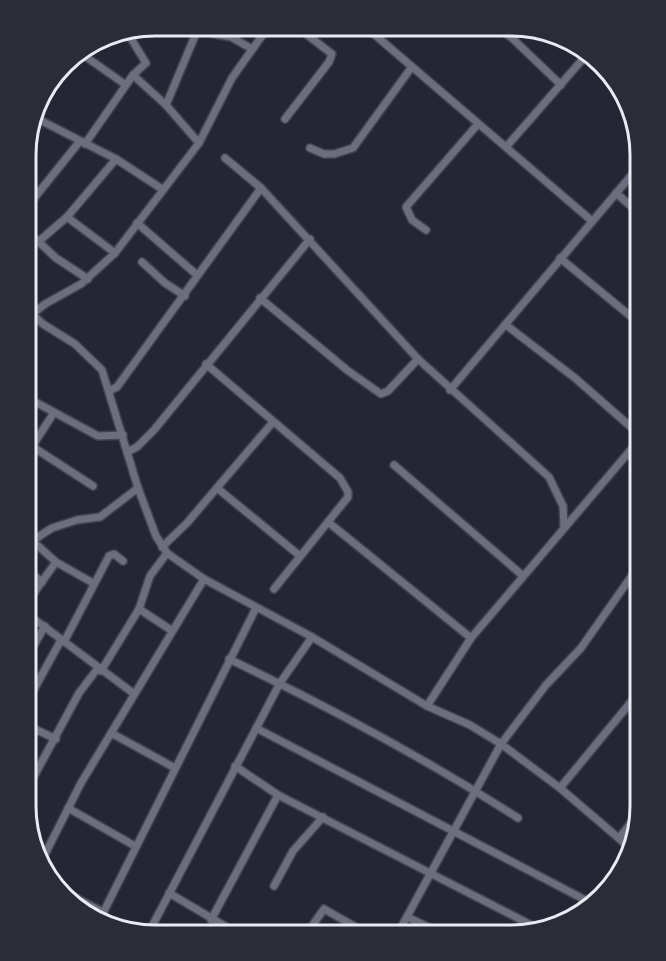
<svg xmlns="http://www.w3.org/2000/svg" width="666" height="961" font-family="'Open Sans',sans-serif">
<rect width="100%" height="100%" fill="#252633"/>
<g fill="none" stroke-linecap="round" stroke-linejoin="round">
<!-- street casing -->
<g stroke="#43434e" stroke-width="10">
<g id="street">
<path d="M496,27L512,38L561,85"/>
<path d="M368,29L592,221"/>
<path d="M197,31L231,37L252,49"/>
<path d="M79,52L126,85"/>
<path d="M133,75L166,105L199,143"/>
<path d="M166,105L197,31"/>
<path d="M34,117L116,159L162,189"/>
<path d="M285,119L329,62L332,54L301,30"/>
<path d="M85,144L133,75L146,63L127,32"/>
<path d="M507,146L589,52"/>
<path d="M310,148L324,154H334L353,148L411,68"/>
<path d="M225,158L261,188L418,359L549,477L563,506L564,526"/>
<path d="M616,193L640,214"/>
<path d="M27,207L80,141"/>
<path d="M67,217L115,253"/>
<path d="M137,223L197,275"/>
<path d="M26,230L56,258L88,279"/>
<path d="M426,230L412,220L406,207L478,124"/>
<path d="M38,242L67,217L116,159"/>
<path d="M560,258L640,324"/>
<path d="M142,262L165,283L185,296"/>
<path d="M260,298L347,370L381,394L388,391L418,359"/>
<path d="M32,314L43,324L75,344L102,370L138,488L156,536L167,553L204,579L312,637L427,706L470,725L501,744L560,788L629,847"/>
<path d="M26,319L45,304L81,284L115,253L199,143L232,78L266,30"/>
<path d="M506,325L575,378L640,435"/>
<path d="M206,364L340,478L348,492V497L274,589"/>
<path d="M450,390L640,165"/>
<path d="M109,391L117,387L261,188"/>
<path d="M26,397L98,436L123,435"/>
<path d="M26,439L33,447L93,486"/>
<path d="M127,452L137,447L154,430L310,239"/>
<path d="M26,456L53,414"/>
<path d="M394,465L522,575"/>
<path d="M217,488L300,556"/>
<path d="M328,522L471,638"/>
<path d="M26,535L56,562L93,583"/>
<path d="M32,541L52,528L77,520L100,517L138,488"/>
<path d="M162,547L187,523L273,422"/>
<path d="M26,569L42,582"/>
<path d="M26,604L56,562"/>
<path d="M139,609L171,630"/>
<path d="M26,613L133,693"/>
<path d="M64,642L109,556L114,554L123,561"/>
<path d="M26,659L45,626"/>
<path d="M229,659C327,706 426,759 518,818"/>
<path d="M101,671L139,609L150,576L167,553"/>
<path d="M26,704L61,640"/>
<path d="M427,706L471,638L640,439"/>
<path d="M26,725L56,739"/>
<path d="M256,728L591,903"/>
<path d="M111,733L175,768"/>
<path d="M235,766L278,795L539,929"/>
<path d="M560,788L640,691"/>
<path d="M26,791L79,693L98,668"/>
<path d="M68,808L135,846"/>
<path d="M619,838L640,812"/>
<path d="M40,864L81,783L204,579"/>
<path d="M274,886L293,851L323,817"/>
<path d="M62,891L103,912"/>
<path d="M169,893L240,935"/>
<path d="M407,917L445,935"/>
<path d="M100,919L256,608"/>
<path d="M211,920L278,795"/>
<path d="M307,933L324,909L370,935"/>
<path d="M148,934L280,683L312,637"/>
<path d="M397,935L501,744L546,685L581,648L640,564"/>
</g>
</g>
<!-- street -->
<use href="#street" stroke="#6c6e7d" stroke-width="7"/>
</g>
<!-- crop -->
<path d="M0 0H666V961H0ZM155 36H511A119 119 0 0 1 630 155V806A119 119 0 0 1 511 925H155A119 119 0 0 1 36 806V155A119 119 0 0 1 155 36Z" fill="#2b2c38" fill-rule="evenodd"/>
<path fill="none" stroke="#e9eaf3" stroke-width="3" d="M155 36H511A119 119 0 0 1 630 155V806A119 119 0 0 1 511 925H155A119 119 0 0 1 36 806V155A119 119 0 0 1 155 36Z"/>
</svg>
